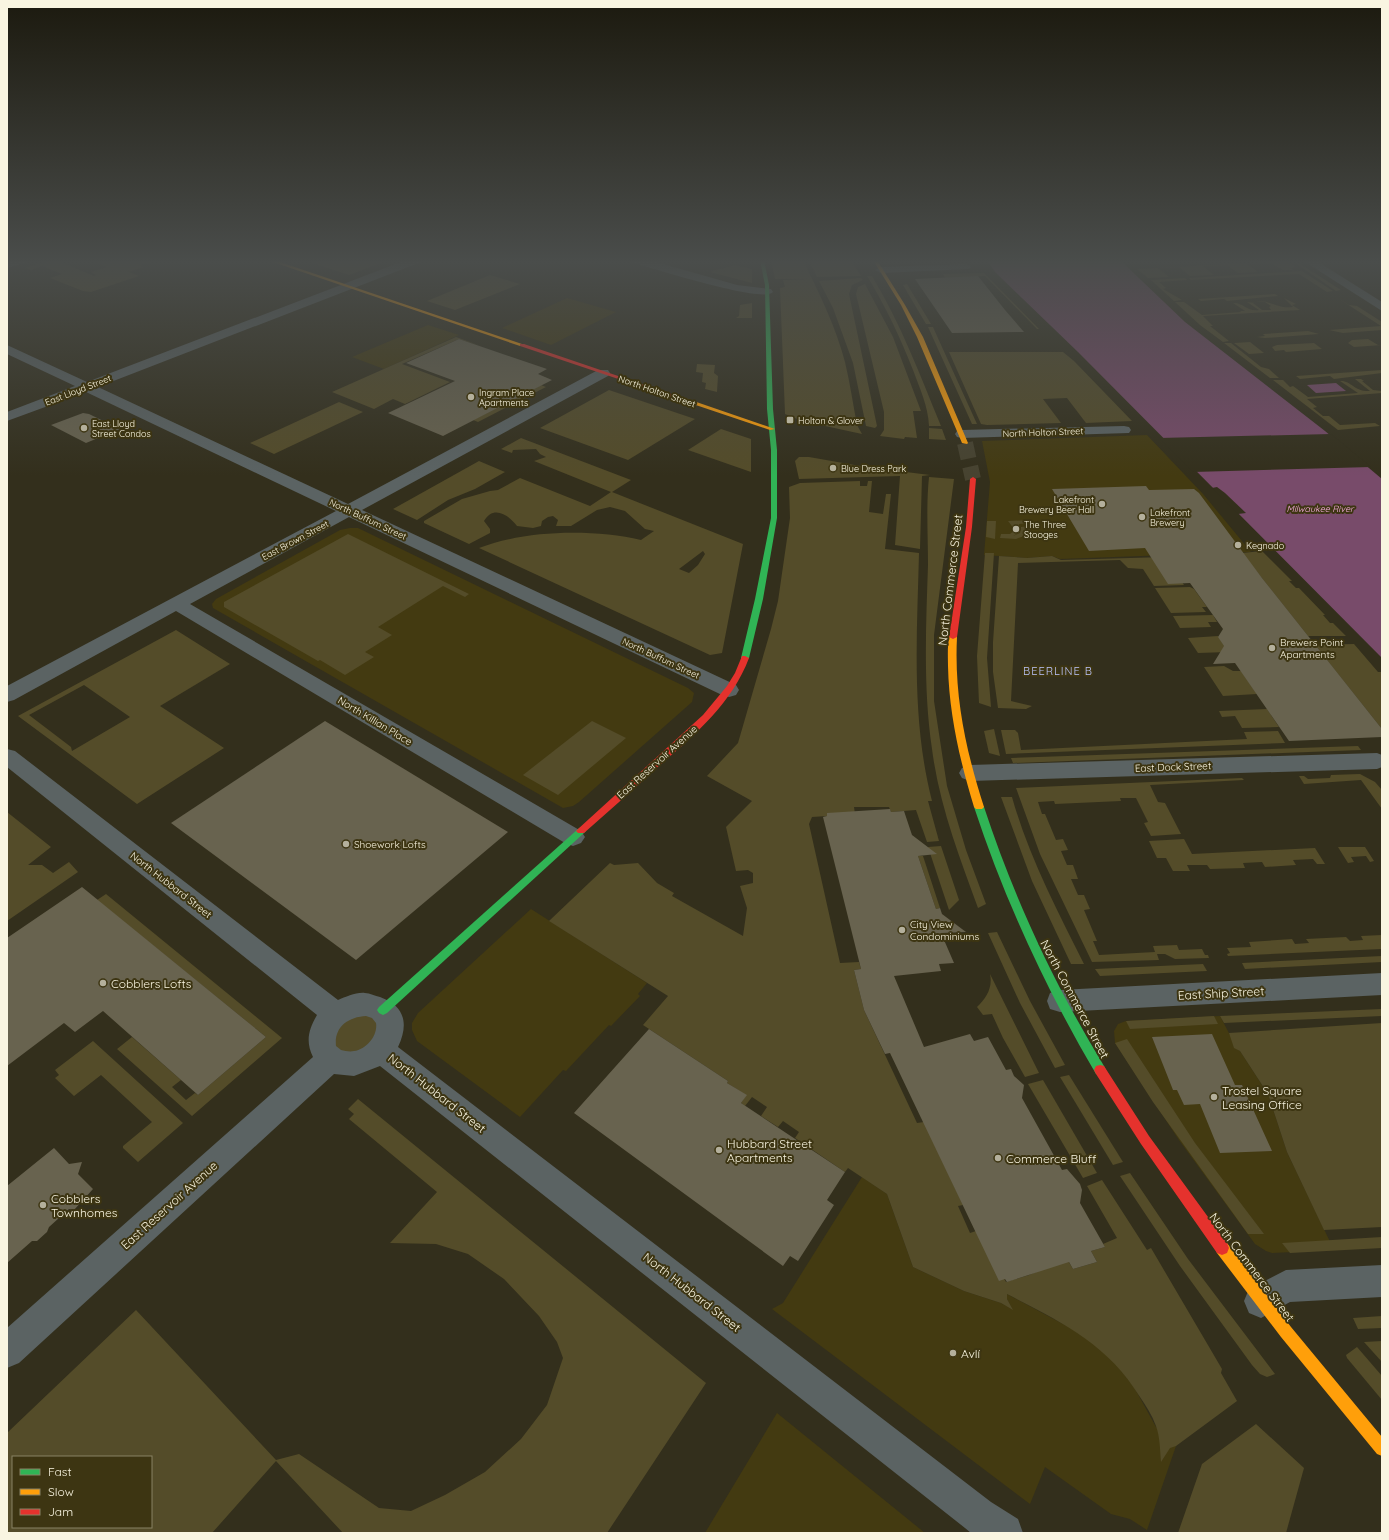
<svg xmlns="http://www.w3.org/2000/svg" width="1389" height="1540" font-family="Quicksand,sans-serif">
<rect width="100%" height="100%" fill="#332f1c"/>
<!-- built -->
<g fill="#433a11">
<path d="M567,298L616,312L551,345L502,328Z"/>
<path d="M428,325L459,335L384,369L352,357Z"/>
<path d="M1147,435L1203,494L1251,552L1060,559L1052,556L1027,558L984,555L990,482L982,441Z"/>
<path d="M350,528H358L688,688L694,693L692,702L579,802L573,806L563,808L213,608L212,604L216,599L340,530Z"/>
<path d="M531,909L647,983L638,994L640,996L611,1026L609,1025L566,1071L563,1070L520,1117L417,1041L412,1030V1023L418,1013Z"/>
<path d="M1220,1016L1231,1037L1234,1047L1240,1051L1268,1094L1287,1152L1334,1250L1272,1253L1266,1251L1255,1244L1179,1140L1115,1043L1114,1031L1118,1024L1126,1021Z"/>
<path d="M862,1177L887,1194L913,1267L964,1291L1001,1303L1012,1309L1007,1299V1294L1076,1331L1097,1346L1117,1365L1134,1387L1156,1427L1176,1446L1147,1530L1130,1519L1111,1514L1045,1467L1030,1504L772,1309L783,1303Z"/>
<path d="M777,1413L925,1533H705Z"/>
</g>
<!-- green -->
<g fill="#544c29" fill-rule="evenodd">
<path d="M49,260H56L94,276L96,275L91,272L107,267L90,260H159L139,265L143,267L129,272L139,276L91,292L83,291L50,278L62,274L42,266L31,270L25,268Z"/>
<path d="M303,260H377L384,262L349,275Z"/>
<path d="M771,260H803C819,293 836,327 845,362C850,383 853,404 857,425L862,434L802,421L785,414L780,288L785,287L783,280L807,279H775Z"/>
<path d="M809,260H851L861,276L817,277Z"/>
<path d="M1291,260H1294L1341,290L1336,291Z"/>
<path d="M1288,261L1296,267L1290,268L1293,270H1283L1271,263L1247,264L1258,272L1238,273L1227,265L1203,266L1214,275L1190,276L1179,267L1158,268L1169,277L1148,278L1137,269Z"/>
<path d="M734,265L752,269V283L710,272C718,268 726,269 734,265Z"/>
<path d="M1302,271L1333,291L1327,292L1299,274L1191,280L1189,278Z"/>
<path d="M984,273L1039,329H1037L985,276L945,278L943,274Z"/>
<path d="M490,275L520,284L455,310L427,301Z"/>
<path d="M867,276H872C901,324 920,375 941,426H929C928,406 920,389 913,370C900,337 886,307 867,276Z"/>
<path d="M861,278L863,280L852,285L849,294L877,426L875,428L866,426L853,363L833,308L819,281Z"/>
<path d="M1185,278L1187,280L1159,282L1166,288L1163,289L1182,300L1174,301L1151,280Z"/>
<path d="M865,284L893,337L921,411H913L917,438L905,437L904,439L880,436L884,430V412L856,294L858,287Z"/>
<path d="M907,284L931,324H926L903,285Z"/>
<path d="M1275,294L1278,296L1227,301L1224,299L1201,301L1198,299Z"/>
<path d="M1333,295L1349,305L1357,306L1382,322V330L1343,333L1329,330L1381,326Z"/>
<path d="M1284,298L1296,304L1292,305L1300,310L1203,316L1213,326H1210L1229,341L1223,342L1200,325L1175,302H1184L1202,315L1241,312L1240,311H1245L1233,303C1243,302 1247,312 1259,310L1247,302L1255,303H1253L1262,310H1271L1269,307L1271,306L1265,302L1256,301C1271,300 1277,309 1293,307Z"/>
<path d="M752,303V318H736L739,316L740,305Z"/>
<path d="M928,327H933L937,336L977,424H972Z"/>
<path d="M1308,331L1319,334L1265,338L1257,337L1265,336L1263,334Z"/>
<path d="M456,337L481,346L459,339L402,364L450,382L405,404L393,399L374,409L332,392Z"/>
<path d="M1368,339L1378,345H1382L1354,347L1348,343L1352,340Z"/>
<path d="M1250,342L1264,353L1249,354L1234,343Z"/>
<path d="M1224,343H1231L1261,367L1269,369L1279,378H1270Z"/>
<path d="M1314,343L1322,349L1286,352L1284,350L1275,351L1272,347L1277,345Z"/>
<path d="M949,352H1063L1074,361L1132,421L1086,423L1067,398L1043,399L1061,423L987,425L981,424Z"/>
<path d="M697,364L715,365L714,373L718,376L717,392L705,389L706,383L702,382L703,373L696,372Z"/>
<path d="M1382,370V373L1334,379L1330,376L1300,379L1296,376Z"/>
<path d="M1355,379H1361L1364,381H1362L1373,390L1382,391V393L1307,399L1317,407L1313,408L1323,416H1329L1340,425L1375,423L1380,426L1338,430L1273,380H1283L1290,387L1293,386L1308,397L1358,393L1340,381C1351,380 1354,392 1370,391Z"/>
<path d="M541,385L546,387L478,422L473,420Z"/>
<path d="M609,390L695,419L628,460L540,428Z"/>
<path d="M339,402L363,412L274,454L250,443Z"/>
<path d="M929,428L942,429L946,440L929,439Z"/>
<path d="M721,429L751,439V472L688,450Z"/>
<path d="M521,438L631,480L612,492L743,544L722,653L710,655L479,548C525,530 593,529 641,540L654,531L645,529L625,511L610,507L597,510L571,526H556L558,520L553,516L548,517L542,521L541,526L533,528L517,526C508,514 493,505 484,521L490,529V533L469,544L424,523V521L462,499L490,491L498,490L520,478L590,506L611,492L534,461L546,457L540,454L536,449L513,450L512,453L501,449ZM703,551L705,554L698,565L689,573L679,569Z"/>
<path d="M799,457H809L866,467L930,475L922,476L920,549L895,545L900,476L799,479L795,461Z"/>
<path d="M479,461L505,472L475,489L448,500L417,520L393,509Z"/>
<path d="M929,477L954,479L934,635V701L947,786L966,850L986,904L978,908C959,856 939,804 932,749C923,688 926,626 928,565C928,535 926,506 929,477Z"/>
<path d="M860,481V486H867L868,481H872L869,512L883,514L886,494H891L885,549L919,553C917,636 911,719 932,801H928L939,841L927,842L916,810L891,812L889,807H854L855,814L827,813V816L812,817L809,824L840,963L859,962L861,969L854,970L864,1010L917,1123L924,1122L963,1205L958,1206L970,1233L976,1231L1006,1282L1029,1275L1067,1259L1073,1269L1097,1262L1091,1251L1105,1247L1103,1244L1117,1238L1087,1186L1102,1180L1147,1250L1151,1248L1222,1369L1221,1373L1237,1401L1176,1446L1170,1448L1161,1462C1160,1450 1160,1437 1156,1426C1152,1415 1146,1406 1140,1397C1107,1343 1061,1322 1007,1294V1299L1013,1310L1001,1303L964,1291L913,1267L887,1194L848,1168L845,1172L795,1138L799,1132L783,1121L778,1127L761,1116L767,1107L752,1097L745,1106L741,1103L746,1095L727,1083L728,1081L643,1025L668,996L549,921L610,863L614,865L638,863L657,883L674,893L672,896L743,936L747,908L740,886L753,883V873L748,870L736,871L726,827L752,801L707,776L738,743L771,629L778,601L790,518L789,487L800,483Z"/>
<path d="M1032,520L1029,523L1019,524L1018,533L1013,536L1020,533L1021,527L1031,526L1029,534L1016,539L1000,538L1001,534H1010L1015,530L1008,521Z"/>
<path d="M987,521H996L995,539L986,537Z"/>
<path d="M348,534L469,594L465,597L443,586L378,627L392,635L365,652L374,657L345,675L320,660L318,661L224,607V602Z"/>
<path d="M1262,551L1292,581H1289L1296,588H1299L1325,615H1323L1330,623H1333L1346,636H1308L1242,553Z"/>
<path d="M985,553H994L987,658L991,707L979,703L977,656Z"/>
<path d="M999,556L1027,558L1052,556L1061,560L1165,557L1184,585L1154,586L1143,569L1128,568L1120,560L1018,563L1011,701L1032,706L1026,709L998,708L993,672V642Z"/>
<path d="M1190,587L1194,589L1207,607H1202L1206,612L1171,613L1155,588Z"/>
<path d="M1213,615L1217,622H1208L1211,627L1180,628L1173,616Z"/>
<path d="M176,630L230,664L160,706L224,748L137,804L18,716ZM84,685L130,717L72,751L71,747L29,715Z"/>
<path d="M1218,636L1228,652L1198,653L1188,638Z"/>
<path d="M1354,644L1378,672H1382V729L1315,645Z"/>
<path d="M1224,666L1233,671H1241L1257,694L1223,696L1204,667Z"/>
<path d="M1267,709L1279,727L1242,728L1235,716L1222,717L1219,711Z"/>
<path d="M592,721L626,738L558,795L523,775Z"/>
<path d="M994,729L1000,756L989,753L984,731Z"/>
<path d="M1001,730H1015L1018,733L1021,750L1247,739L1244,732L1278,731L1285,743L1006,754Z"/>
<path d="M1358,746L1361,750L1013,763L1011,758Z"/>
<path d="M1360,774L1375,782L1382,790V809L1361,780L1304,784L1299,776H1304L1308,779L1330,778L1331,775Z"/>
<path d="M1242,778L1244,780L1150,785L1158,802L1165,803L1181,834L1151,836L1144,823L1148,822L1136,798H1120L1121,801L1055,804L1054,801L1038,802L1042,814H1045L1056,840L1063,839L1068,850L1061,851L1067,865H1073L1078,879H1071L1078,895H1084L1090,909L1084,910L1097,941H1093L1099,955L1155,952L1153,946L1177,945L1179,950L1202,949L1205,955H1208L1209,958L1175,959L1165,954H1157L1159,960L1092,962L1040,854L1016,788Z"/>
<path d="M1001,797H1012C1028,855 1057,910 1084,964H1071L1032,881Z"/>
<path d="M7,812L51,847L28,865H42L53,873L69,862L78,872L7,921Z"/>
<path d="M1184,839L1192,854L1315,848L1325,864H1317L1313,859L1293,860L1296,865L1265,867L1262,862L1243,863L1245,868L1210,869L1207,865H1187L1190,871H1173L1166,858H1157L1149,841Z"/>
<path d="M941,846L959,900L949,910L928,847Z"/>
<path d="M1338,847H1365L1374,861L1370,862L1366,856L1351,857L1354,862L1348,863Z"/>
<path d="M918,856H923L940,908L936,909Z"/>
<path d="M106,894L282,1038L192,1116L117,1049L132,1037L181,1080L172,1087L186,1100L195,1093L198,1095L266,1037L97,900Z"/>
<path d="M997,932L1030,1001L1065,1065L1055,1068L1020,1003L988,933Z"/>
<path d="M1382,935V949L1228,956L1227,954L1230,953L1227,948L1251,947L1249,942L1292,939L1295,944L1309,943L1306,939L1346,937L1350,941L1363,940L1361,936Z"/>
<path d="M1382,956V962L1245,969L1242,963Z"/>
<path d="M1203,964L1207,971L1100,976L1095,969Z"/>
<path d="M990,974L1039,1073L1025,1077L1003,1038L992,1014L983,1015L977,1007C986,998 993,988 990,974Z"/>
<path d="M1382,1009V1016L1224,1023L1220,1016Z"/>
<path d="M374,1015L381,1030L363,1052L342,1053L333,1044V1032L346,1016Z"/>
<path d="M1214,1016L1218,1024L1130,1029L1126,1021Z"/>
<path d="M1382,1023V1227L1324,1230L1287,1152L1268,1094L1240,1051L1234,1048L1229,1033Z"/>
<path d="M1127,1039L1195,1143L1264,1234H1248L1153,1102L1115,1043Z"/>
<path d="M93,1041L183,1123L138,1162L123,1148V1146L152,1122L101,1075L74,1096L55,1078L59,1075L55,1070Z"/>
<path d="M1069,1075L1123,1162L1113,1165L1060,1077Z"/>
<path d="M1043,1080L1097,1173L1083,1178L1028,1084Z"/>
<path d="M358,1099L706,1383L607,1533H343L276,1461L212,1533H7V1433L136,1310L276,1460L299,1454L379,1508L411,1511L445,1495L485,1472L521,1439L547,1405L563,1358L557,1342L539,1316L504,1279L468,1254L436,1244L390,1243L437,1192L349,1119L354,1114L348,1109ZM13,1457H151V1527H13Z"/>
<path d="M1130,1173L1188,1259L1275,1374L1267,1377L1260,1374L1252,1365L1180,1266L1120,1176Z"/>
<path d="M1382,1237V1248L1290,1253L1282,1243Z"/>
<path d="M1382,1316V1328L1358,1329L1353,1318Z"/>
<path d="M1382,1341V1362L1364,1342Z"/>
<path d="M1357,1347L1382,1376V1400L1347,1358L1346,1355Z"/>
<path d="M1256,1424L1304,1468L1286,1533H1178L1202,1464Z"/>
</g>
<!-- water -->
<g fill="#784b6a">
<path d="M987,260H1120L1185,322L1325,431L1382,479V658L1078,352L995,272Z"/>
<path d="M1336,383L1346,391L1316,393L1307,385Z"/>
</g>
<!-- pier -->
<g fill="#332f1c">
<path d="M1331,434L1371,467L1193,472L1159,438Z"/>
<path d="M1217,487L1225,493L1246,513L1238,514L1212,488Z"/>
</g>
<!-- building -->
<g fill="#68634f">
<path d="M978,276L1005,310L1024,332L952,333L915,279Z"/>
<path d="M459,339L547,369L538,374L552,380L443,436L388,413L455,381L406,363Z"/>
<path d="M83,413L89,414L120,429L86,443L51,425Z"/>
<path d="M1146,486L1149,490L1194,489L1199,493L1262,578L1382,729V737L1289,741L1235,663L1213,664L1224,646L1218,637L1223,629L1190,583L1168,584L1145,548L1089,551L1052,489Z"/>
<path d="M325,721L508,832L356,960L171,823Z"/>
<path d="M890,809L891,812L904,811L912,835L937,854L918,856L936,909L940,908L942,914L966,932L941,933L954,963L939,964L941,971L894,976L924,1047L970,1034L974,1041L988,1037L1006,1070L1011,1069L1014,1076L1024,1085L1022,1098L1062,1170L1067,1169L1080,1184L1082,1190L1080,1203L1105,1247L1091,1251L1097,1262L1073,1269L1069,1262L1007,1282L1005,1279L999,1281L890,1053L885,1054L864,1010L854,970L861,969L823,817L827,816V813Z"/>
<path d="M82,887L266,1037L198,1095L103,1011L75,1032L64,1023L7,1066V938Z"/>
<path d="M649,1029L728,1081L727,1083L747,1095L741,1103L845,1172L827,1200L834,1205L798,1261L790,1256L783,1266L574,1113Z"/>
<path d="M1212,1034L1235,1085H1242L1272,1151L1220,1153L1200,1104L1184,1105L1177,1090H1173L1152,1037Z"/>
<path d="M54,1148L69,1164L82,1162L78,1174L93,1189L74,1210L69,1209L49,1227L47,1232L37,1241H32L7,1263V1186Z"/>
</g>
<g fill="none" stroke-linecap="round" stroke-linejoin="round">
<!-- secondary-tunnel -->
<path stroke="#474330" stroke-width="16" stroke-dasharray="16 8" stroke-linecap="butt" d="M965,443L973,479"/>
<!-- street -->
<g fill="#5b6363" fill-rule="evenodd">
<path d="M11,260H29L28,262L7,268V261Z"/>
<path d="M406,260H422L421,262L98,387L348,504L598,370H608L610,373L608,376L362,510L736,685L739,690L736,695L729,697L722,695L349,517L190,604L581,831L585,837L581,843L573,846L565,843L176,611L14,700L7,702V686L336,511L86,392L7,421V412L75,386L7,354V345L87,382Z"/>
<path d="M630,260H649L737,285L771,289L773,292C764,304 649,267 631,262Z"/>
<path d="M1302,260H1315L1382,302V311Z"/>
<path d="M965,264L969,265L971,267L969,269L881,273L875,270L881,267Z"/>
<path d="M1124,426L1129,427L1131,430L1129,433L962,438L957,437L955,434L957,431L962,430Z"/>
<path d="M7,749L15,751L338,1000C346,997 356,992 365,993C370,993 375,996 380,997C405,1006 409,1024 398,1047L991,1502L1018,1519L1023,1533H971L965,1528L380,1066L354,1076L334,1074L19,1363L7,1368V1328L313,1057C305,1041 309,1029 317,1015L7,767ZM366,1016L372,1018L376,1023C378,1035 367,1049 354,1051C350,1052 345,1051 341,1050L336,1046C334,1027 348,1017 366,1016Z"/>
<path d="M1377,753L1382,755V767L1377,769L970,781L962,778L959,773L962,768L970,765Z"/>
<path d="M1382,973V995L1060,1012L1050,1009L1047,1001L1050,993L1060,990Z"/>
<path d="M1382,1265V1297L1290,1302L1261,1318L1249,1313L1244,1301L1249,1289L1286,1270Z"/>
</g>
<!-- fast -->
<g fill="#30b455" fill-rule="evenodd">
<path d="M760,260H764L769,285L773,409L777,450V518L763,599L749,658L745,660L741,658L755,599L771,518V450L767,409L765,285Z"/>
<path d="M979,804L982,805L984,807C1014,898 1054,984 1104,1066L1106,1070L1104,1074L1100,1075L1096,1074C1046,989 1005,901 974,807L976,805Z"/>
<path d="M581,827L584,829L586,831L584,833L387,1013L383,1015L379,1013L377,1010L379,1007L578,829Z"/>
</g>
<!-- slow -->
<g fill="#ff9f0a" fill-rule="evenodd">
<path d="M267,260H274L525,345L520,346Z"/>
<path d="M873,260H877L905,305L923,337L968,443L967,444L962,443L917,337L901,305Z"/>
<path d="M672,395H676L775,429L770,430L672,397Z"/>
<path d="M950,635H956L957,637C954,696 966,751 984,807L982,809H976L974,807C960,761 949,714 948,666C948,657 947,644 950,635Z"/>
<path d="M1222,1241L1227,1243L1291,1327L1382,1437V1456L1377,1454L1281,1337L1217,1253L1215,1248L1217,1243Z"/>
</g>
<!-- jam -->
<g fill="#e5322d" fill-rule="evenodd">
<path d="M520,344H524L677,396L672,397L520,346Z"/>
<path d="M973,477L976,479L972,527L957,637L953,639L949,637L966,527L970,479Z"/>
<path d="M742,656H745L749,658C731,706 690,739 653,771C630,792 607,813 584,833H578L576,831L578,829L703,715L727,686L735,673Z"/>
<path d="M1100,1065L1104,1066L1149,1136L1227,1243L1229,1248L1227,1253L1222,1255L1217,1253L1141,1144L1096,1074L1094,1070L1096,1066Z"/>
</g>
</g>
<!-- sky -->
<linearGradient id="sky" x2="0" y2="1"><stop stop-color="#1c1a0f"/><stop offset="0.55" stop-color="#4a4d4b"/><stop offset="1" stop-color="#4a4d4b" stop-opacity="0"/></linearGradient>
<rect width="1389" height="476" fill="url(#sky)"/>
<!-- markers -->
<g fill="#b4b09c" stroke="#3d3512" stroke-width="1.5">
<circle cx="471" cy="397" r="4"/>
<rect x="786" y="416" width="8" height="8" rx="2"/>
<circle cx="84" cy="428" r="4"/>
<circle cx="833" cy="468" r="4"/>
<circle cx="1102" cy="504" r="4"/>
<circle cx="1142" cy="517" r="4"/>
<circle cx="1016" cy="529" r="4"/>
<circle cx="1238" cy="545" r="4"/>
<circle cx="1272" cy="648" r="4"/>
<circle cx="346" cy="844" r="4"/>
<circle cx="902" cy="930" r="4"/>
<circle cx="103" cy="983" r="4"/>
<circle cx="1214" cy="1097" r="4"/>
<circle cx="719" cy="1150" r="4"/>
<circle cx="998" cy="1158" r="4"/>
<circle cx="43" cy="1205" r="4"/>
<circle cx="953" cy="1353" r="4"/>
</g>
<g text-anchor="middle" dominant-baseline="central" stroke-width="4" stroke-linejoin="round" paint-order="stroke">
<!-- far-street labels -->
<g font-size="9" fill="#f9f5e1" stroke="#3d3512">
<text transform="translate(78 390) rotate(-21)">East Lloyd Street</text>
<text transform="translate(657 391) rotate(19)">North Holton Street</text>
<text transform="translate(1043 432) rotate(-2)">North Holton Street</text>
<text transform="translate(368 519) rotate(25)">North Buffum Street</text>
<text transform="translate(295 540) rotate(-28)">East Brown Street</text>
<text transform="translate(661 658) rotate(25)">North Buffum Street</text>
</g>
<!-- far-poi labels -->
<g font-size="9" fill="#f9f5e1" stroke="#3d3512" text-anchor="start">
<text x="479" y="392">Ingram Place<tspan x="479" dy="10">Apartments</tspan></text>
<text x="798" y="420">Holton &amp; Glover</text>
<text x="92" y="423">East Lloyd<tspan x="92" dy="10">Street Condos</tspan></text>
<text x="841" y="468">Blue Dress Park</text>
<text x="1094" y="499" text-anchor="end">Lakefront<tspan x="1094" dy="10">Brewery Beer Hall</tspan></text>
<text x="1150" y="512">Lakefront<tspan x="1150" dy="10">Brewery</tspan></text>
<text x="1024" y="524">The Three<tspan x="1024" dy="10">Stooges</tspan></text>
<text x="1246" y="545">Kegnado</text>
</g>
<!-- far-water labels -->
<g font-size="9" font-style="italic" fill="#fdb1e8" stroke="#3d3512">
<text x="1320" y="508">Milwaukee River</text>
</g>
<!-- poi labels -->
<g font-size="10" fill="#f9f5e1" stroke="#3d3512" text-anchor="start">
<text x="1280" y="642">Brewers Point<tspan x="1280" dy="12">Apartments</tspan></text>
<text x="354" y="844">Shoework Lofts</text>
<text x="910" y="924">City View<tspan x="910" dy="12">Condominiums</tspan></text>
</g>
<!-- street labels -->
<g font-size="10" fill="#f9f5e1" stroke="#3d3512">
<text transform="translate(375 721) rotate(31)">North Killian Place</text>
<text transform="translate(657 762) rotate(-42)">East Reservoir Avenue</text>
<text transform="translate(1173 767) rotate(-2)">East Dock Street</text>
<text transform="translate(171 885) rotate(38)">North Hubbard Street</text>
</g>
<!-- neighbourhood labels -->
<g font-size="11" letter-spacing="1" fill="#bbc4fd" stroke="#3d3512">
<text x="1058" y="671">BEERLINE B</text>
</g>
<!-- near-street labels -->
<g font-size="12" fill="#f9f5e1" stroke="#3d3512">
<text transform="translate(950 580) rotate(-83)">North Commerce Street</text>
<text transform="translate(1221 993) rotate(-3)">East Ship Street</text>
<text transform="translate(1075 999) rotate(62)">North Commerce Street</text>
<text transform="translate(437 1093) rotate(38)">North Hubbard Street</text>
<text transform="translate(169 1205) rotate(-42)">East Reservoir Avenue</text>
<text transform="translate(1252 1267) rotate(53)">North Commerce Street</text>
<text transform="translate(692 1292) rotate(38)">North Hubbard Street</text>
</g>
<!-- near-poi labels -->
<g font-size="12" fill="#f9f5e1" stroke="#3d3512" text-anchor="start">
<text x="111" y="983">Cobblers Lofts</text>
<text x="1222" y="1090">Trostel Square<tspan x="1222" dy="14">Leasing Office</tspan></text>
<text x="727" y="1143">Hubbard Street<tspan x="727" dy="14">Apartments</tspan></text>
<text x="1006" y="1158">Commerce Bluff</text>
<text x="51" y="1198">Cobblers<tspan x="51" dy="14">Townhomes</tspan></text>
<text x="961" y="1353">Avlí</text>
</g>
</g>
<!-- border -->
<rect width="1389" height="1540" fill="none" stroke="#f9f5e1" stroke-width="16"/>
<!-- legend -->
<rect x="12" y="1456" width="140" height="72" fill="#3d3512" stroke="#888265"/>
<rect x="20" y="1469" width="20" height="6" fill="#30b455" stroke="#888265"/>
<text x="48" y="1476" font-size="12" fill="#f9f5e1">Fast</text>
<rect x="20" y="1489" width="20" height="6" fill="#ff9f0a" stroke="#888265"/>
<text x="48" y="1496" font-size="12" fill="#f9f5e1">Slow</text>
<rect x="20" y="1509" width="20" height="6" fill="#e5322d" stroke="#888265"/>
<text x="48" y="1516" font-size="12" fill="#f9f5e1">Jam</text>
</svg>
